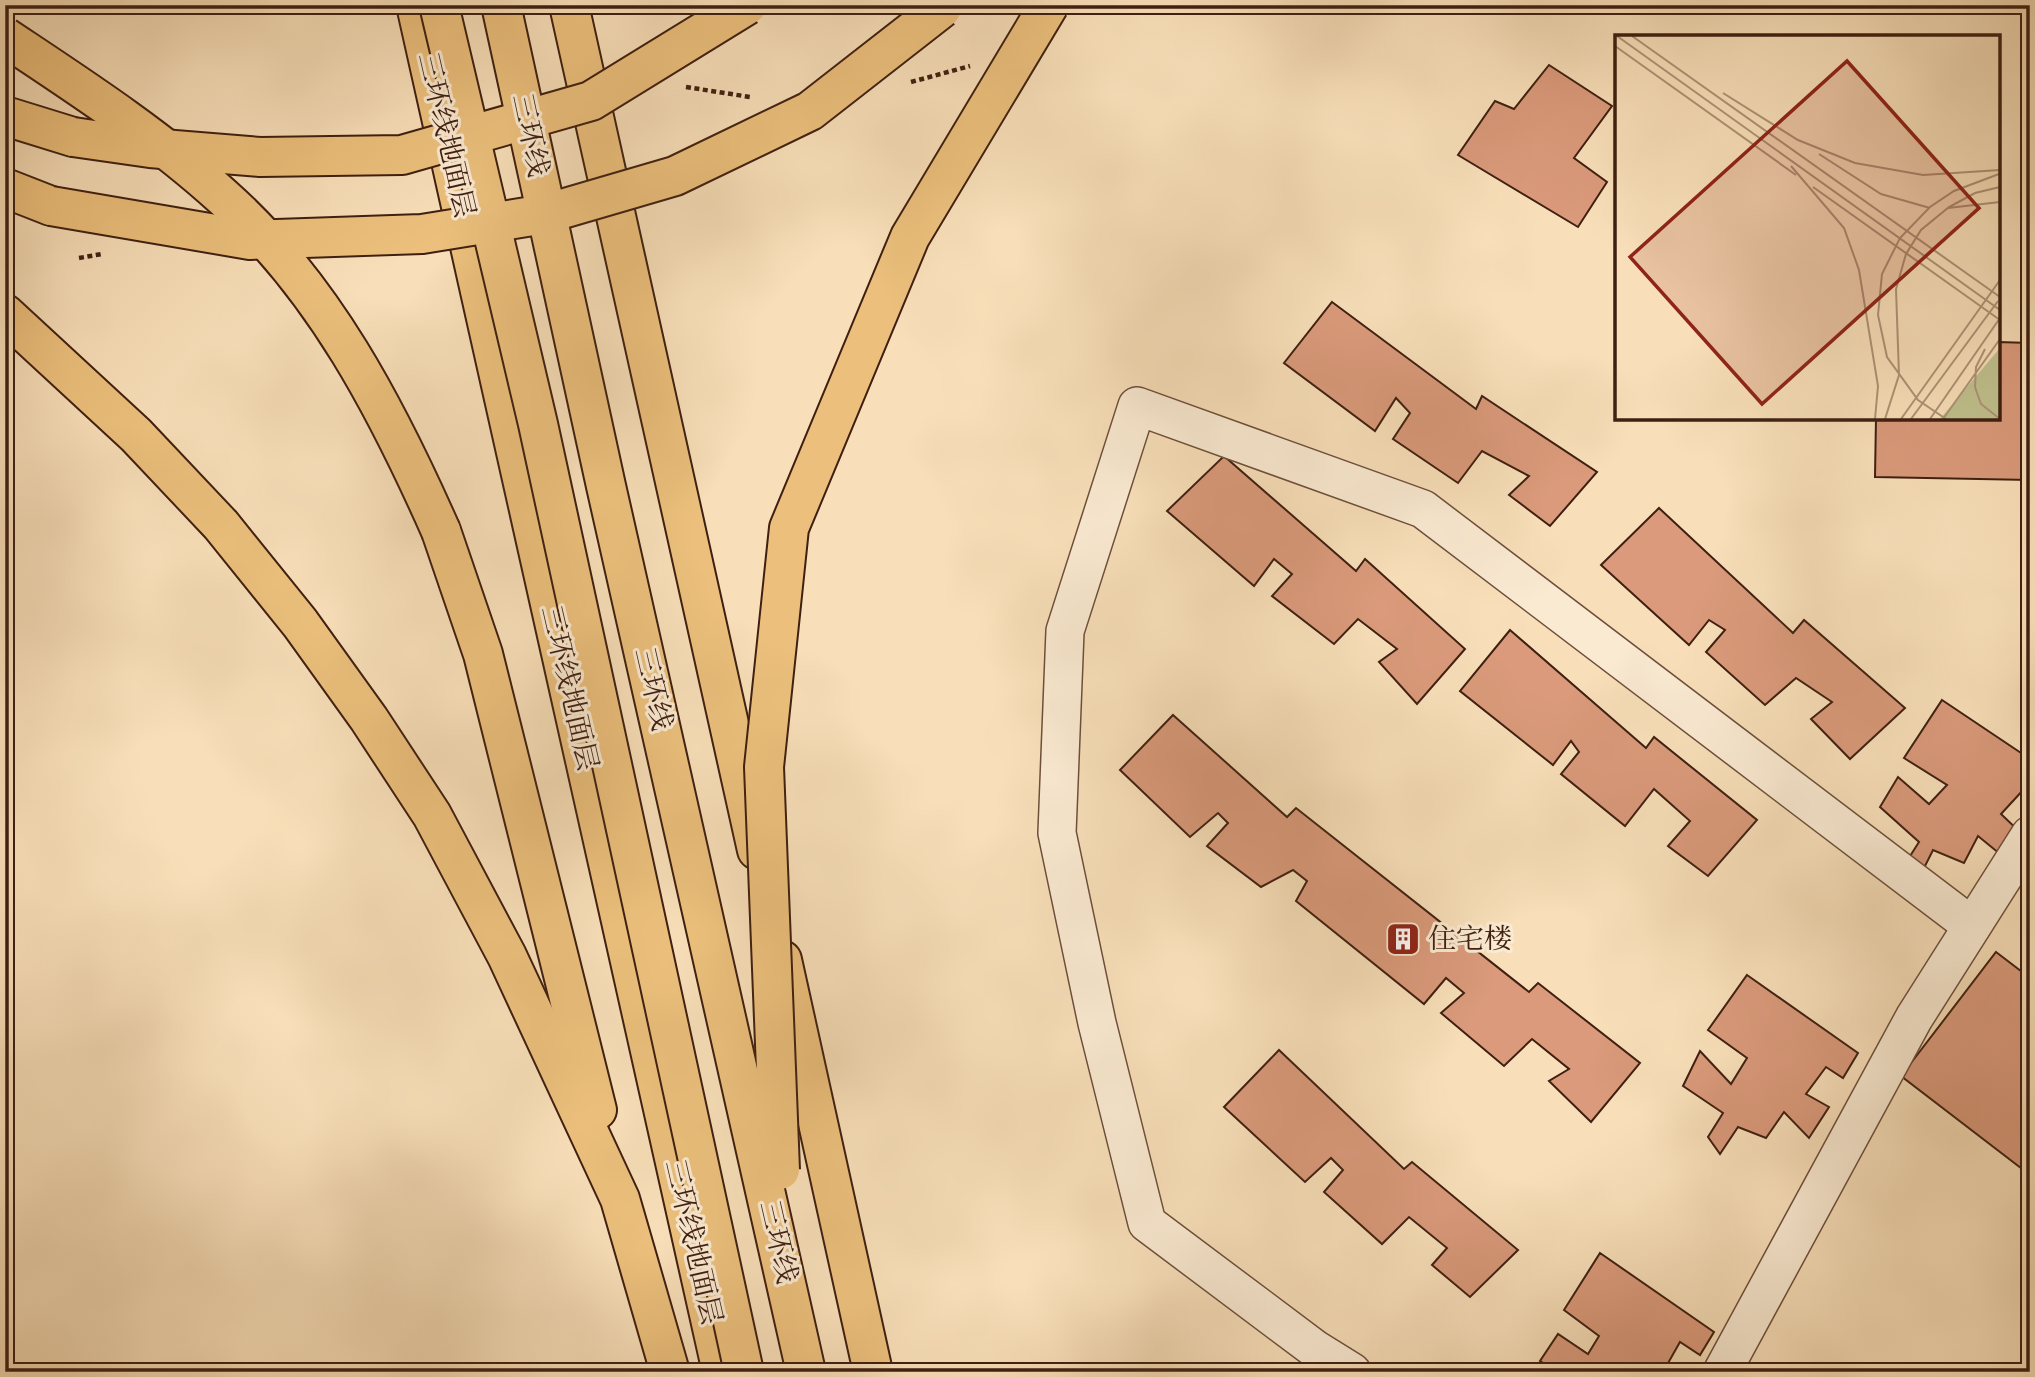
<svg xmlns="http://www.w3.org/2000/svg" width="2035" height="1377" font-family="'Libre Bodoni','Noto Serif SC',serif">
<rect width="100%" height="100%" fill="#f8dfb9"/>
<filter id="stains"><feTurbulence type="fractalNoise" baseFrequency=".00286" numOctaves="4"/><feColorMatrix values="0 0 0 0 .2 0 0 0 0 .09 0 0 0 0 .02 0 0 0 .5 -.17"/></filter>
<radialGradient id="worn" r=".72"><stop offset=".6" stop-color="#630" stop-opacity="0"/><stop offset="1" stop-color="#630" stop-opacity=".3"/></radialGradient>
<!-- building -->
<g fill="#da9a7b" stroke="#3f1f11" stroke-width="2">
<path d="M1549,65L1612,106L1574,158L1607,182L1578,227L1458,155L1495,101L1514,109Z"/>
<path d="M1332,302L1476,409L1482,396L1597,472L1550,526L1509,495L1529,476L1482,451L1458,483L1393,439L1410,413L1396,398L1375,431L1284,363Z"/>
<path d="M1998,342L2030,343V480L1875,477L1876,418H1998Z"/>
<path d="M1224,456L1356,571L1365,559L1465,649L1417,704L1379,662L1397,649L1358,619L1334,644L1272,596L1292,574L1274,559L1254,586L1167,511Z"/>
<path d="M1659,508L1793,633L1804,620L1905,708L1850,759L1811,719L1832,702L1796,678L1765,705L1706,652L1725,630L1709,620L1689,645L1601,565Z"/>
<path d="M1510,630L1646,748L1654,737L1757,820L1708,876L1668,846L1690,821L1654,789L1625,826L1561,774L1579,752L1571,741L1553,765L1460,691Z"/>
<path d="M1942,700L2030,759V791L2024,789L2001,814L2024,836L2011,863L1978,836L1964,863L1933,850L1920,876L1905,864L1919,842L1880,807L1898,777L1929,804L1947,785L1904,758Z"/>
<path d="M1173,715L1287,817L1296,808L1529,992L1538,983L1640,1063L1591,1122L1549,1081L1569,1069L1532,1039L1504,1066L1441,1013L1464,993L1446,978L1424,1004L1296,901L1307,881L1293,870L1261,887L1207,846L1228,823L1218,813L1190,837L1120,770Z"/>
<path d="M1996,952L2030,978V1175L1901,1076Z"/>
<path d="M1747,975L1858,1053L1843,1078L1826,1067L1806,1094L1829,1107L1809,1138L1784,1112L1766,1138L1738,1127L1720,1154L1708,1137L1723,1113L1683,1086L1700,1051L1731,1084L1747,1058L1708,1030Z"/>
<path d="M1279,1050L1404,1169L1412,1162L1518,1250L1470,1297L1432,1265L1447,1248L1409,1217L1382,1244L1324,1192L1343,1170L1331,1158L1305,1182L1224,1107Z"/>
<path d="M1600,1253L1714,1332L1700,1355L1680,1342L1663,1372H1558L1540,1361L1558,1334L1588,1354L1599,1336L1564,1310Z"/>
</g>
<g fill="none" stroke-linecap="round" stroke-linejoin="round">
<!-- minor casing -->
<g stroke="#6d4f3b" stroke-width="40">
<g id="minor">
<path d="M1352,1372L1315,1349L1147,1223L1097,1023L1057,833L1065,631L1137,406L1423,509L1972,926"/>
<path d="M1722,1372L1914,1018L2030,835"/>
</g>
</g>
<!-- primary casing -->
<g stroke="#3f1f11" stroke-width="42">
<g id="primary">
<path d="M416,5L722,1372"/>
<path d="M569,5L757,850"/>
<path d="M782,960L873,1372"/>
</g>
</g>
<!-- trunk casing -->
<g stroke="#3f1f11" stroke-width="42">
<g id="trunk">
<path d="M5,116L73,137"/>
<path d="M5,188L51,206"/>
<path d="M5,314L136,435L221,525L300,623L369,719L432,815L507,956L620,1199L670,1372"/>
<path d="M441,531L483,654L597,1110"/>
</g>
</g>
<!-- path -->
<g stroke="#3f1f11" stroke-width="4.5" stroke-dasharray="5 3.5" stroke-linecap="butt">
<path d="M911,82L970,66"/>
<path d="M686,87L750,97"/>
<path d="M79,258L102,254"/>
</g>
<!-- minor -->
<use href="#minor" stroke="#faead2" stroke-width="37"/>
<!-- primary -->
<use href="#primary" stroke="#ecc07c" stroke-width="38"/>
<!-- trunk -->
<use href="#trunk" stroke="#ecc07c" stroke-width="38"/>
<!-- trunk-bridge casing -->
<g stroke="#3f1f11" stroke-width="42" stroke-linecap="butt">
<g id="trunk-bridge">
<path d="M439,5L538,424L744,1372"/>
<path d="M501,5L606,486L806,1372"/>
<path d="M5,37C80,87 156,136 223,197C324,287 387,409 441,531"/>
<path d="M73,137L150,148L260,157L402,155L591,101L747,5"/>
<path d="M51,206L250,240L422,234L545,214L675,176L810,111L942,8"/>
<path d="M780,1170L764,767L789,528L910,237L1049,5"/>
</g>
</g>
<!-- trunk-bridge -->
<use href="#trunk-bridge" stroke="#ecc07c" stroke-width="38"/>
</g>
<!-- icons -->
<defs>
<g id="building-square" transform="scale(1.75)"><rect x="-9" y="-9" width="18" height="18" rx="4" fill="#8f2418" stroke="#faead2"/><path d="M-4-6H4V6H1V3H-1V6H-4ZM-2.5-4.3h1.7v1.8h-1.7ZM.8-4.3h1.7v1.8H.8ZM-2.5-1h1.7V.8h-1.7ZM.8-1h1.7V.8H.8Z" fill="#fff"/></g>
</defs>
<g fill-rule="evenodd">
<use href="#building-square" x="1403" y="939"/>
</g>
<g text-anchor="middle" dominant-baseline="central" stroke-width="6" stroke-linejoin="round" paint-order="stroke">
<!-- street labels -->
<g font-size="28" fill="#3f1f11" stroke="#faead2">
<text transform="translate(446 135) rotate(77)">三环线地面层</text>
<text transform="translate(530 135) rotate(78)">三环线</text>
<text transform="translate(569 688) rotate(77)">三环线地面层</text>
<text transform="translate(653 689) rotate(77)">三环线</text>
<text transform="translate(693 1242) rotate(77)">三环线地面层</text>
<text transform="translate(778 1242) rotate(77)">三环线</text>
</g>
<!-- poi labels -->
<g font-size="28" fill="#3f1f11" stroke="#faead2" text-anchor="start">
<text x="1428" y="939">住宅楼</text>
</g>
</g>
<!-- overview -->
<g transform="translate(1615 35)">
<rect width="385" height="385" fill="#f8dfb9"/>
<path d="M385,313V384H325Z" fill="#bfc18e"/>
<path fill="none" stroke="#ae9276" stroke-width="2" d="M2,1L385,275M17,1L385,262M0,11L181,140M108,58L183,105L240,128L308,140L385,135M204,119L266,159L315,173M176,131L229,193L244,235L263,351L260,384M198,152L385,285M333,173L385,167M370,314L361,332L360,352L366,369L385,384M270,384L284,340L281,254L291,219L306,195L334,172L360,158L385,152M286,384L385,245M296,384L383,266M315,384L385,283M328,384L385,304M331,384L303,365L272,322L263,280L267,239L285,203L315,172L339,156L384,139"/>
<path fill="#8f2418" fill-opacity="0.15" stroke="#8f2418" stroke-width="3.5" d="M232,26L364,173L147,369L15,222Z"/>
<rect width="385" height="385" fill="none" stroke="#3f1f11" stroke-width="3.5"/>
</g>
<!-- margin -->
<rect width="2035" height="1377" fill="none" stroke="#f8dfb9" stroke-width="28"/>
<rect x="7" y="7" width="2021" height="1363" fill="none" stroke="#3f1f11" stroke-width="3.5"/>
<rect x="14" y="14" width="2007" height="1349" fill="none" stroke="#3f1f11" stroke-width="2"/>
<rect width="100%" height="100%" filter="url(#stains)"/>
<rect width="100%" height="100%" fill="url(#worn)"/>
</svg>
